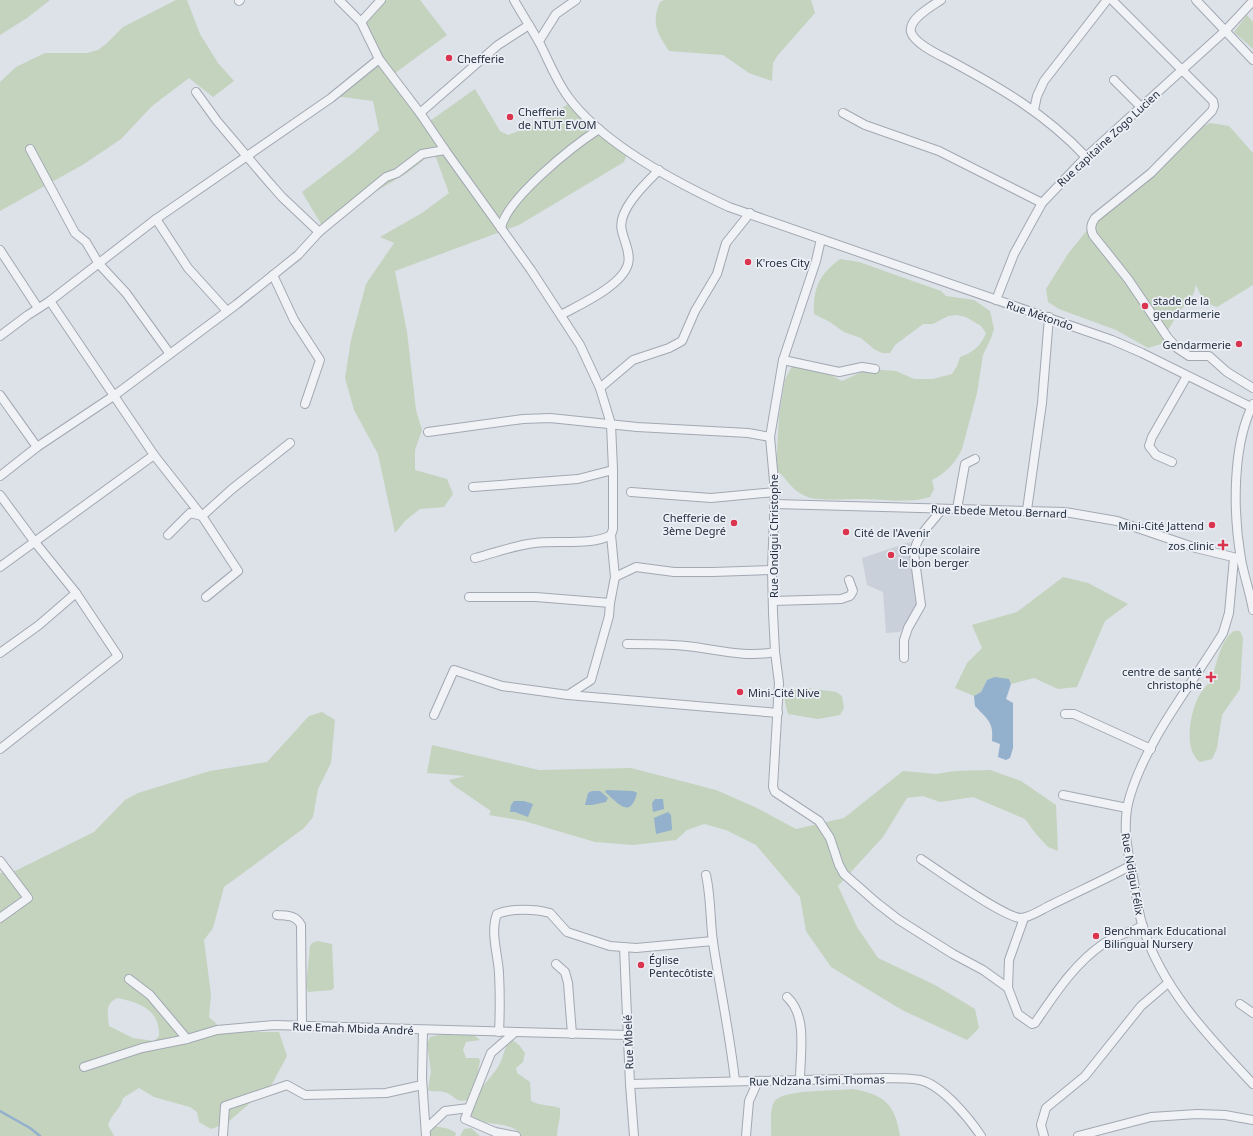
<svg xmlns="http://www.w3.org/2000/svg" width="1253" height="1136" font-family="'Noto Sans',sans-serif">
<rect width="100%" height="100%" fill="#dde1e8"/>
<!-- built -->
<path fill="#cad0da" d="M910,542L919,604L900,632L886,633L883,592L867,585L862,558Z"/>
<!-- green -->
<g fill="#c3d3bd" fill-rule="evenodd">
<path d="M0,0H50L27,18L0,35Z"/>
<path d="M176,0H187L200,34L218,63L234,81L213,97L189,78L152,106L121,139L84,164L0,211V82L16,67L45,53H87L98,50L106,44L123,27Z"/>
<path d="M380,0H420L447,35L391,76L427,123L475,89L500,131L508,135L535,125L573,101L584,115L628,150L624,162L519,225L395,271L407,332L416,410L422,430L415,450V470L447,479L453,494L444,507L420,509L406,520L395,533L378,454L354,410L345,378L351,340L366,284L394,243L380,237L422,213L449,193L434,152L407,173L321,224L302,192L353,153L379,130L373,101L327,95L378,59L365,33L366,17Z"/>
<path d="M664,0H811L815,13L778,55L773,63L772,81L749,73L723,55L669,51C657,33 651,23 660,2Z"/>
<path d="M1247,15L1253,22V49L1234,32Z"/>
<path d="M1210,123L1229,126L1253,153V285L1217,307L1204,302L1196,285C1194,299 1185,303 1178,314C1172,323 1166,333 1161,344L1148,348L1116,330L1059,309L1048,302L1046,289L1068,254L1099,215L1161,170L1187,141L1202,127Z"/>
<path d="M840,259L859,262L941,291L946,296L974,300L990,311L994,329L991,338L983,355L977,393L962,449C957,461 945,474 932,480L934,489L930,497C908,504 883,499 860,499C848,499 818,501 808,497C790,490 789,480 776,470L779,416L785,380L793,364L800,358L817,368L842,381L868,369L896,371L914,379H933L952,374L957,366L960,357C972,353 981,346 986,333L981,326L966,317L957,315L948,316L933,324H923L895,345L890,353H882L874,349L861,338L844,332L830,322L814,314C813,288 819,275 840,259Z"/>
<path d="M1063,577L1088,583L1128,604L1105,621L1077,687L1058,689L1034,678L1011,684L1009,679L987,680L981,692L974,696L955,688L967,663L982,648L972,625L1017,612Z"/>
<path d="M1234,631H1240L1243,638L1240,689L1222,715L1217,748L1212,759L1200,762C1183,750 1190,711 1200,694C1204,688 1211,681 1213,674C1218,660 1221,639 1234,631Z"/>
<path d="M807,688L836,692L842,696L844,708L840,715L818,719L788,714L785,702V692Z"/>
<path d="M322,712L335,720L331,763L318,789L313,817L304,828L224,887L213,928L204,940L211,995L209,1017L225,1032H279L287,1056L272,1084L227,1123L211,1129L199,1122L197,1112L190,1107L154,1097L139,1088L123,1098C121,1109 111,1114 108,1125L114,1136H0V873L13,872L94,832L125,800L138,793L210,771L267,762L309,716ZM118,998C141,1003 160,1010 159,1036L154,1041L133,1038L109,1026C108,1014 104,1003 118,998Z"/>
<path d="M432,745L539,770L631,768L716,790L755,807L796,829L844,818L903,771L936,774L955,771L990,770L1021,781L1056,805L1058,851L1048,847L1036,834L1025,819L973,797L940,802L923,796L907,798L883,837L838,886L857,927L878,958L935,985L975,1009L979,1028L967,1040L902,1010L831,967L806,931L800,897L756,845L726,830L704,824L687,830L676,840L633,845L595,842L524,821L489,815L491,811L453,785L449,780L465,776L427,773Z"/>
<path d="M318,941L332,944L334,987L332,990L308,992L306,986L310,946L312,943Z"/>
<path d="M443,1034C456,1034 471,1030 480,1040L466,1042L463,1050L466,1058H479L480,1061L475,1088L468,1100C453,1103 456,1095 444,1092C439,1090 434,1093 428,1090L431,1071L427,1044L430,1037Z"/>
<path d="M510,1038L519,1045L525,1053L523,1062L516,1068L517,1073L530,1082L531,1101C539,1106 551,1105 560,1108C561,1118 557,1126 557,1136H521C516,1121 484,1126 472,1118C471,1093 483,1088 496,1070C503,1061 504,1048 510,1038Z"/>
<path d="M852,1089C884,1094 895,1104 900,1136H771C772,1126 769,1111 774,1102C784,1088 836,1092 852,1089Z"/>
<path d="M429,1125L449,1129L456,1133L455,1136H427Z"/>
<path d="M471,1128L480,1136H460L464,1129Z"/>
</g>
<!-- water -->
<g fill="#93b0cc">
<path d="M995,677L1009,679L1011,684L1006,699L1013,703V748L1010,758L1006,760L998,757L1000,744L992,741C994,722 987,719 975,706L974,696L981,692L987,680Z"/>
<path d="M606,790L633,791L637,793C630,820 618,803 605,792Z"/>
<path d="M592,791H600L608,798L606,802L592,805H585L588,793Z"/>
<path d="M655,799H663L664,809L653,812L652,803Z"/>
<path d="M514,801H524L533,804L528,817L515,812H510L511,805Z"/>
<path d="M668,812L671,815L672,830L656,834L654,818Z"/>
</g>
<g fill="none" stroke-linecap="round" stroke-linejoin="round">
<!-- stream -->
<path stroke="#93b0cc" stroke-width="2.5" d="M0,1111L30,1128L40,1136"/>
<!-- minor casing -->
<g stroke="#a2a8b2" stroke-width="10">
<g id="minor">
<path d="M339,0L361,22L379,59L420,113L445,150L531,270L580,345L600,388L611,424L613,470V529L611,535C592,546 557,540 535,543C515,545 495,553 475,558"/>
<path d="M514,0C522,14 531,28 539,42C549,61 556,81 569,98C604,145 677,183 729,207L1112,340L1142,353L1253,408"/>
<path d="M941,0C932,6 908,19 911,32C914,43 937,54 947,59C999,87 1045,113 1086,157"/>
<path d="M1112,0L1213,101L1214,106L1212,111L1151,173L1095,218C1091,224 1090,228 1093,235L1128,279L1168,338L1177,348L1189,356H1209L1227,372L1253,388"/>
<path d="M1196,0L1253,60"/>
<path d="M239,1L240,0"/>
<path d="M361,22L381,0"/>
<path d="M539,41L556,14L576,0"/>
<path d="M1114,80L1141,107"/>
<path d="M196,92L217,121L267,180L282,197L319,232"/>
<path d="M1034,110L1037,96L1044,81L1107,0"/>
<path d="M420,113L498,45L529,25"/>
<path d="M843,113L865,125L939,151L1042,203"/>
<path d="M30,149L75,233L86,242L99,264L126,293L170,354"/>
<path d="M156,219L188,268L227,311"/>
<path d="M501,228C507,198 573,146 599,129"/>
<path d="M821,239L816,261L783,360L770,437L775,492L772,570L773,612L775,652L779,683L773,787L775,792L819,821L830,838L839,865L844,874L877,903L899,920L953,954L983,970L1008,988"/>
<path d="M0,250L38,308"/>
<path d="M273,275L294,320L320,360L305,404"/>
<path d="M996,300L1014,254L1042,203L1086,157L1225,31L1253,1"/>
<path d="M50,301L154,455L202,516L238,571L206,597"/>
<path d="M561,315C579,305 622,286 628,264C631,253 624,241 622,231C616,211 646,183 659,170"/>
<path d="M0,336L28,315L50,301L156,219L331,98L379,59"/>
<path d="M783,360L839,372L862,367L875,369"/>
<path d="M600,388L633,360L669,348L682,341L695,311L717,274L726,243L750,213"/>
<path d="M0,395L37,447"/>
<path d="M1253,404C1232,446 1233,513 1241,559C1244,576 1250,592 1253,610"/>
<path d="M428,432L523,419L550,418L637,427L748,433L770,437"/>
<path d="M1172,462L1156,455L1149,446L1152,437L1187,376"/>
<path d="M0,476L37,447L115,395L237,304L298,255L319,232L386,177L397,173L422,154L445,150"/>
<path d="M473,487L578,479L613,470"/>
<path d="M631,492L711,498L775,492"/>
<path d="M0,495L34,541L76,593L118,656L0,749"/>
<path d="M775,504L1065,512L1117,521L1196,548L1241,559"/>
<path d="M957,509L965,464L975,459"/>
<path d="M1027,510L1042,403L1049,317"/>
<path d="M168,535L190,513L202,516L232,489L290,443"/>
<path d="M1234,558L1229,613L1223,633C1191,686 1148,737 1130,796C1121,825 1128,853 1134,882C1137,897 1138,913 1143,927C1162,989 1210,1038 1253,1084"/>
<path d="M0,567L154,455"/>
<path d="M615,577L636,567L674,572H713L772,570"/>
<path d="M469,597H536L610,603L615,577L611,535"/>
<path d="M773,601L841,599L850,596L853,591L849,580"/>
<path d="M627,644C647,644 666,644 686,646C716,649 744,658 775,652"/>
<path d="M0,653L39,625L76,593"/>
<path d="M904,658V640L908,628L921,605L914,553C916,536 932,523 942,509"/>
<path d="M568,695L778,713"/>
<path d="M1065,714H1074L1151,749"/>
<path d="M434,715L454,670L502,686L568,695L591,680L609,616L610,603"/>
<path d="M1063,795L1127,808"/>
<path d="M921,859C939,871 1002,916 1020,918C1030,918 1042,909 1051,905C1077,892 1104,880 1130,866"/>
<path d="M0,861L28,898L0,918"/>
<path d="M706,875C711,897 710,920 713,942C720,989 730,1035 735,1081"/>
<path d="M277,915C288,916 296,915 301,925L302,1025"/>
<path d="M1024,918L1009,960L1008,988L1018,1014L1032,1024L1035,1023C1055,994 1074,964 1103,944C1115,936 1129,932 1143,926"/>
<path d="M624,947L630,1084L634,1136"/>
<path d="M556,964L565,972L568,983L572,1034"/>
<path d="M129,979L150,995L187,1039"/>
<path d="M787,997C808,1016 800,1054 800,1080"/>
<path d="M1240,1004L1253,1013"/>
<path d="M423,1030L422,1078L426,1136"/>
<path d="M499,1032C500,1012 500,993 499,973C498,955 490,932 497,914C511,908 536,909 550,913L567,932L610,946L636,948L713,941"/>
<path d="M84,1067L142,1048L187,1039L217,1030L274,1025L627,1035"/>
<path d="M630,1084L886,1078C898,1078 909,1078 920,1080C942,1085 969,1118 981,1136"/>
<path d="M469,1108L465,1119L495,1132L516,1136"/>
<path d="M426,1129L445,1111L469,1108L491,1053L514,1033"/>
<path d="M223,1136L225,1106L287,1085L305,1095L386,1093L422,1085"/>
<path d="M746,1136L749,1101L758,1081"/>
<path d="M1044,1136L1041,1125L1046,1108L1085,1076L1141,1006L1168,983"/>
<path d="M1078,1136L1151,1117L1197,1114L1225,1115L1253,1120"/>
</g>
</g>
<!-- minor -->
<use href="#minor" stroke="#f0f2f6" stroke-width="8"/>
</g>
<!-- markers -->
<g fill="#db344e" stroke="#ecf0f6" stroke-width="1.5">
<circle cx="449" cy="58" r="4"/>
<circle cx="510" cy="117" r="4"/>
<circle cx="748" cy="262" r="4"/>
<circle cx="1145" cy="306" r="4"/>
<circle cx="1239" cy="344" r="4"/>
<circle cx="734" cy="523" r="4"/>
<circle cx="1212" cy="525" r="4"/>
<circle cx="846" cy="532" r="4"/>
<path d="M1221 539h4v4h4v4h-4v4h-4v-4h-4v-4h4z"/>
<circle cx="891" cy="555" r="4"/>
<path d="M1209 671h4v4h4v4h-4v4h-4v-4h-4v-4h4z"/>
<circle cx="740" cy="692" r="4"/>
<circle cx="1096" cy="936" r="4"/>
<circle cx="641" cy="965" r="4"/>
</g>
<g text-anchor="middle" dominant-baseline="central" stroke-width="3.5" stroke-linejoin="round" paint-order="stroke">
<!-- poi labels -->
<g font-size="11" fill="#252f40" stroke="#ecf0f6" text-anchor="start">
<text x="457" y="58">Chefferie</text>
<text x="518" y="111">Chefferie<tspan x="518" dy="13">de NTUT EVOM</tspan></text>
<text x="756" y="262">K'roes City</text>
<text x="1153" y="300">stade de la<tspan x="1153" dy="13">gendarmerie</tspan></text>
<text x="1231" y="344" text-anchor="end">Gendarmerie</text>
<text x="726" y="517" text-anchor="end">Chefferie de<tspan x="726" dy="13">3ème Degré</tspan></text>
<text x="1204" y="525" text-anchor="end">Mini-Cité Jattend</text>
<text x="854" y="532">Cité de l'Avenir</text>
<text x="1214" y="545" text-anchor="end">zos clinic</text>
<text x="899" y="549">Groupe scolaire<tspan x="899" dy="13">le bon berger</tspan></text>
<text x="1202" y="671" text-anchor="end">centre de santé<tspan x="1202" dy="13">christophe</tspan></text>
<text x="748" y="692">Mini-Cité Nive</text>
<text x="1104" y="930">Benchmark Educational<tspan x="1104" dy="13">Bilingual Nursery</tspan></text>
<text x="649" y="959">Église<tspan x="649" dy="13">Pentecôtiste</tspan></text>
</g>
<!-- street labels -->
<g font-size="11" fill="#252f40" stroke="#ecf0f6">
<text transform="translate(1108 138) rotate(-43)">Rue capitaine Zogo Lucien</text>
<text transform="translate(1040 315) rotate(19)">Rue Métondo</text>
<text transform="translate(999 511) rotate(2)">Rue Ebede Metou Bernard</text>
<text transform="translate(773 536) rotate(-90)">Rue Ondigui Christophe</text>
<text transform="translate(1133 874) rotate(80)">Rue Ndigui Félix</text>
<text transform="translate(353 1028) rotate(2)">Rue Emah Mbida André</text>
<text transform="translate(628 1042) rotate(-92)">Rue Mbelé</text>
<text transform="translate(817 1080) rotate(-1)">Rue Ndzana Tsimi Thomas</text>
</g>
</g>
</svg>
